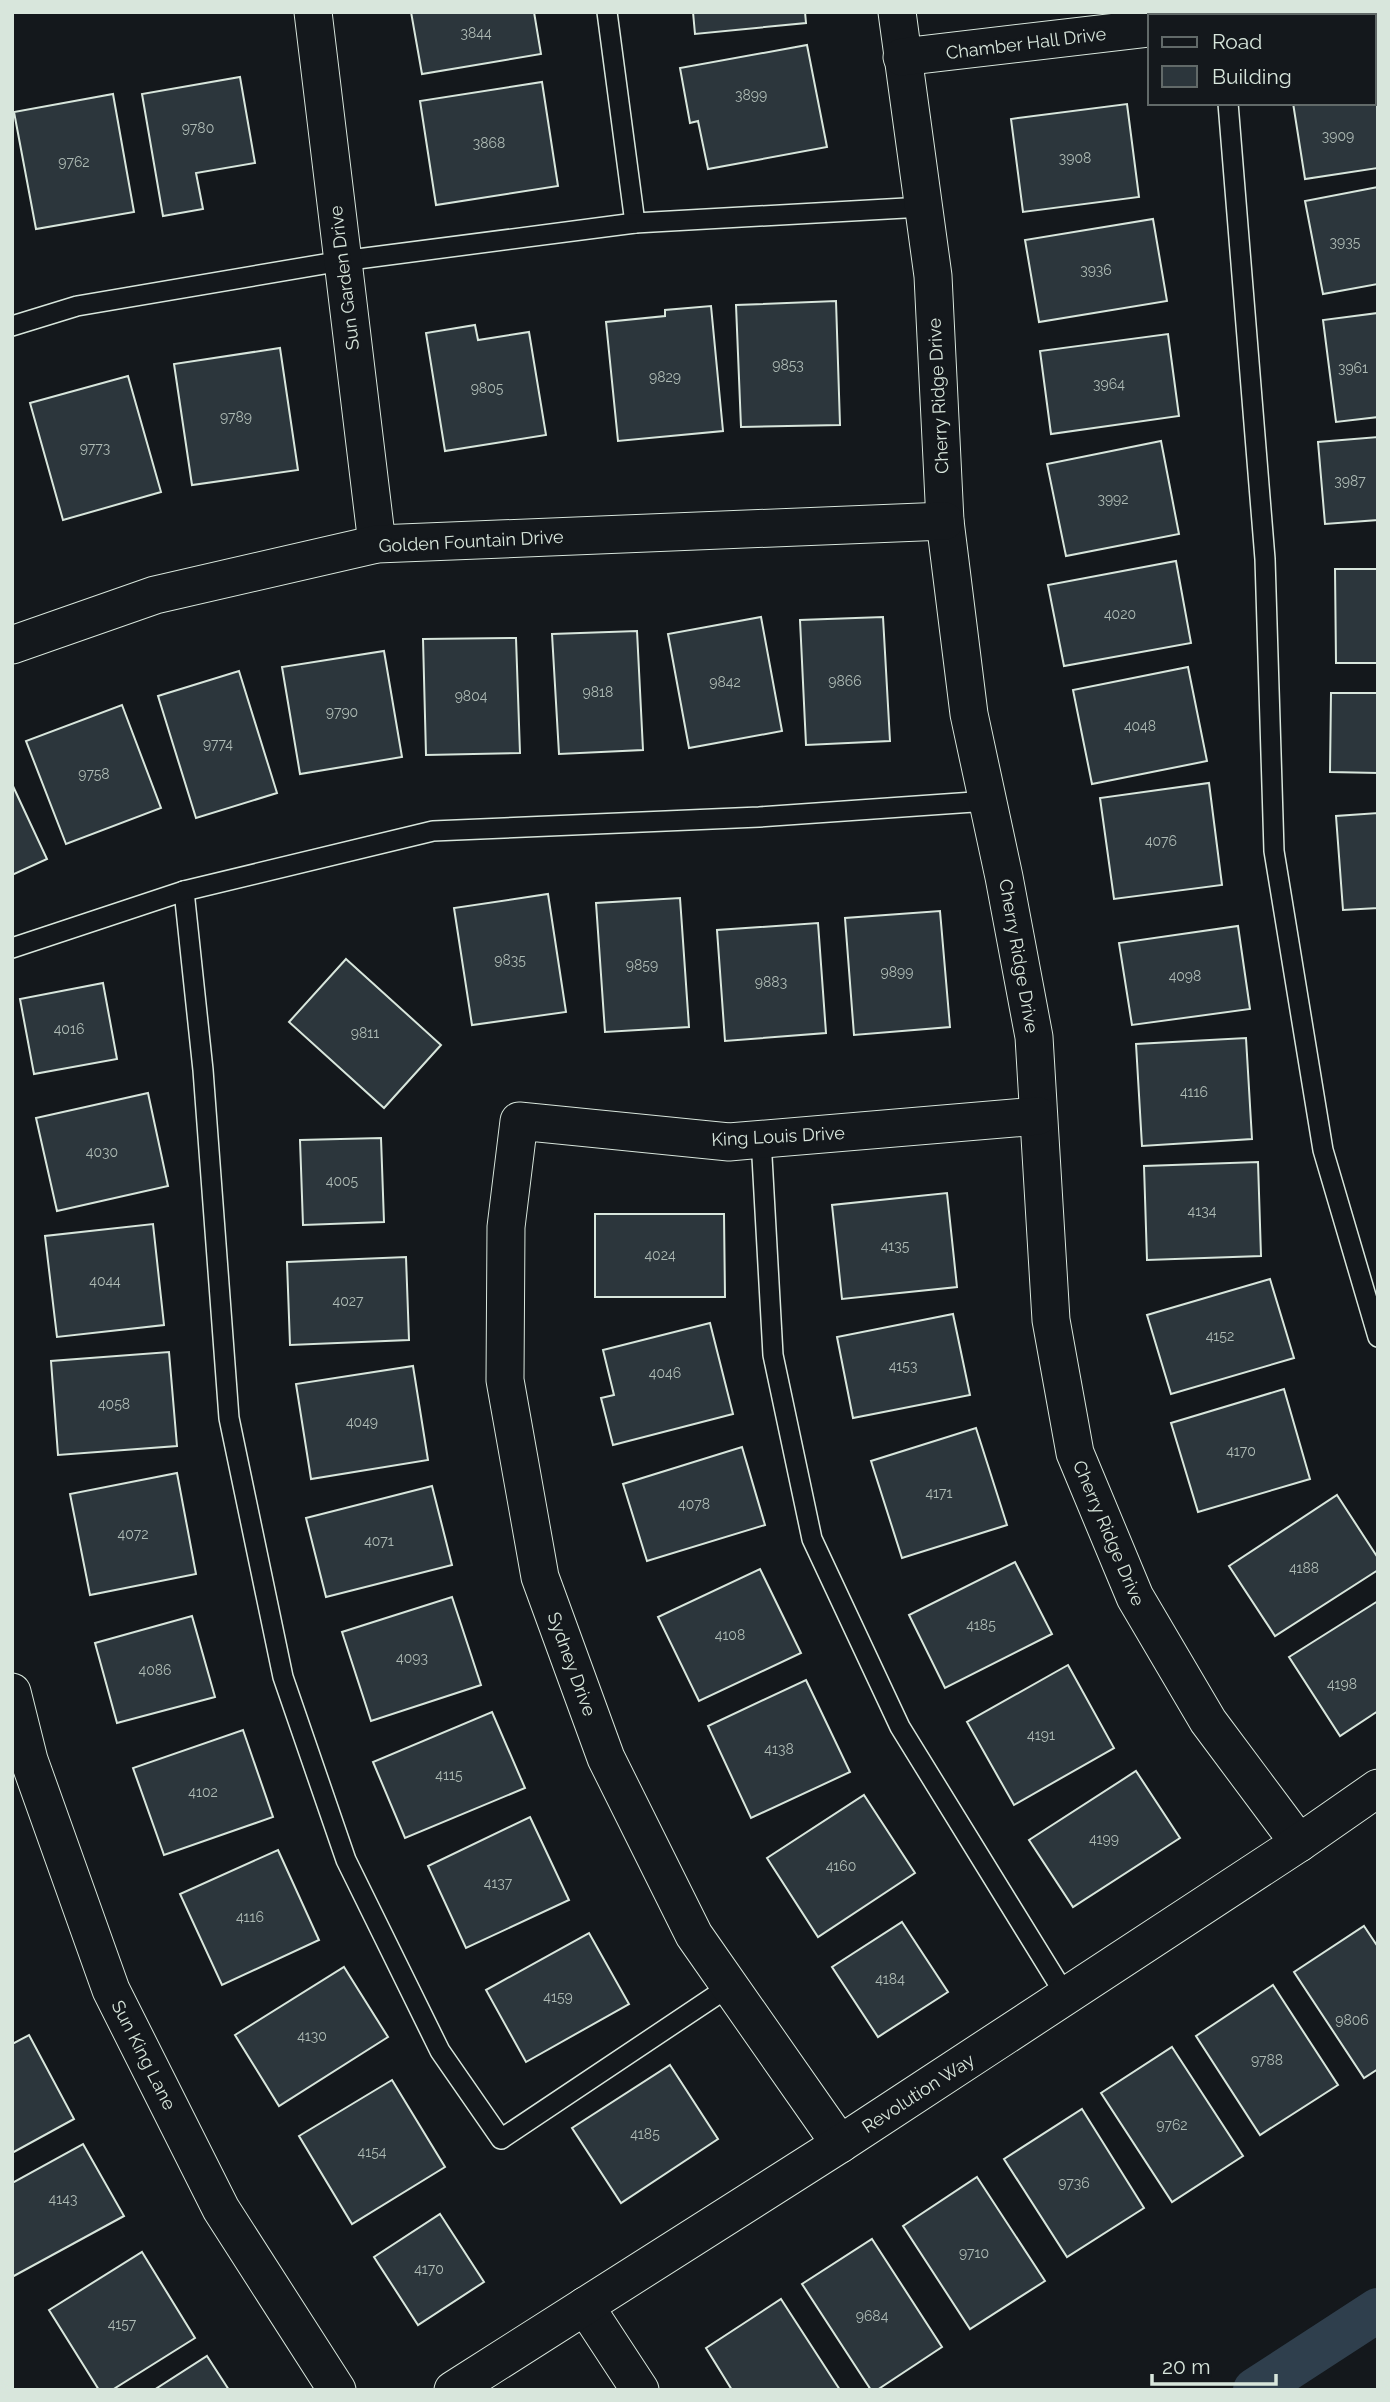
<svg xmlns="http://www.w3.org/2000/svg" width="1390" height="2402" font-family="Raleway,sans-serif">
<rect width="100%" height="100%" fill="#14181c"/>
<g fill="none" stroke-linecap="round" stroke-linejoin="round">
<!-- canal -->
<path stroke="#2f3f4d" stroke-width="44" d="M1255,2390L1378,2310"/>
</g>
<!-- building -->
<g fill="#2c363c" stroke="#d8e6dc" stroke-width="2">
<path d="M411,12H534L541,54L422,74Z"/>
<path d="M693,12H805L806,23L695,34Z"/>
<path d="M807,45L827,147L708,169L698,121L690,123L680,68Z"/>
<path d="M1374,71H1378V168L1305,179L1293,103H1374Z"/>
<path d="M240,77L255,163L196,173L203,209L163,216L142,94Z"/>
<path d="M542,82L558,186L436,205L420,101Z"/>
<path d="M113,94L134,212L36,229L14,112Z"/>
<path d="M1127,104L1139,197L1023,212L1011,119Z"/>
<path d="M1378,187V284L1323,294L1305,201Z"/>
<path d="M1153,219L1167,301L1039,322L1025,240Z"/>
<path d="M836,301L840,425L741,427L736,305Z"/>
<path d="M711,306L723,431L618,441L606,322L665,316V310Z"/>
<path d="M1378,313V417L1336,422L1323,320Z"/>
<path d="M475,325L478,340L529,332L546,435L445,451L426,333Z"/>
<path d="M1168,334L1179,416L1051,434L1040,351Z"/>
<path d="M280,348L298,470L192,485L174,364Z"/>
<path d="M128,376L161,492L63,520L30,403Z"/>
<path d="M1378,437V520L1325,524L1318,442Z"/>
<path d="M1161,441L1179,534L1066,556L1047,464Z"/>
<path d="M1176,561L1191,643L1064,666L1048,585Z"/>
<path d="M1335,569H1378V663H1336Z"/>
<path d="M761,617L782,731L689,748L668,634Z"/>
<path d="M883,617L890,741L806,745L800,620Z"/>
<path d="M637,631L643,750L559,754L552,634Z"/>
<path d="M516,638L520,753L426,755L423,639Z"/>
<path d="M384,651L402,757L300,774L282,667Z"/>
<path d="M1188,667L1207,761L1092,784L1073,690Z"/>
<path d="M239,671L277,793L196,818L158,696Z"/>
<path d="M1331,693H1378V773L1330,772Z"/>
<path d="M122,705L161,808L66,844L26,741Z"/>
<path d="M1209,783L1222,885L1114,899L1100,798Z"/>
<path d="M12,784L47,859L12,875Z"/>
<path d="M1378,813V908L1343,910L1336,816Z"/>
<path d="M548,894L566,1012L472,1025L454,908Z"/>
<path d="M680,898L689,1027L605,1032L596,903Z"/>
<path d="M940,911L950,1027L854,1035L845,918Z"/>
<path d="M818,923L826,1033L725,1041L717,930Z"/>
<path d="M1238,926L1250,1009L1132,1025L1119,943Z"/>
<path d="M346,959L441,1045L384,1108L289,1022Z"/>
<path d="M103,983L117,1059L34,1074L20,999Z"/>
<path d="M1246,1038L1252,1139L1142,1146L1136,1044Z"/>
<path d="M148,1093L168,1186L57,1211L36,1118Z"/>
<path d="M381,1138L384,1222L303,1225L300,1140Z"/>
<path d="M1258,1162L1261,1256L1147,1260L1144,1166Z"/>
<path d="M947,1193L957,1287L842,1299L832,1205Z"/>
<path d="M595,1214H724L725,1297H595Z"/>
<path d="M153,1224L164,1325L57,1337L45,1236Z"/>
<path d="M406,1257L409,1340L290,1345L287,1262Z"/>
<path d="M1270,1279L1294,1358L1171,1394L1147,1315Z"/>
<path d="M953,1314L970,1395L853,1418L837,1337Z"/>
<path d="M710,1323L733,1414L613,1445L601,1398L614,1395L603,1350Z"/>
<path d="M169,1352L177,1446L58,1455L51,1361Z"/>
<path d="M413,1366L428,1460L311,1479L296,1384Z"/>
<path d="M1284,1389L1310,1479L1198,1512L1171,1423Z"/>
<path d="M976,1428L1007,1525L902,1558L871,1461Z"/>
<path d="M742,1447L765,1525L647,1561L623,1484Z"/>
<path d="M177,1473L196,1574L90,1595L70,1494Z"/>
<path d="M432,1486L452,1565L326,1597L306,1518Z"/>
<path d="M1337,1495L1378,1558V1570L1275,1636L1229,1566Z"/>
<path d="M1015,1562L1052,1634L945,1688L909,1615Z"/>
<path d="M760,1569L801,1653L699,1701L658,1617Z"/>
<path d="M452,1597L481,1685L371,1721L342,1632Z"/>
<path d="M1378,1601V1711L1340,1736L1289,1657Z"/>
<path d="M192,1616L215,1697L117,1723L95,1643Z"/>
<path d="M1068,1665L1114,1748L1014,1805L967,1722Z"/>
<path d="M806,1680L850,1772L751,1818L708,1726Z"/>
<path d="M492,1712L525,1788L405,1838L373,1762Z"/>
<path d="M243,1730L273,1817L164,1855L133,1768Z"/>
<path d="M1136,1771L1180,1838L1073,1907L1029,1840Z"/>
<path d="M864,1795L915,1873L818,1937L767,1858Z"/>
<path d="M530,1817L569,1900L466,1948L428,1866Z"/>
<path d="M278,1850L319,1940L222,1985L180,1894Z"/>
<path d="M902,1922L948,1992L878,2037L832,1967Z"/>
<path d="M1364,1926L1378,1947V2069L1364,2078L1294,1972Z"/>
<path d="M589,1933L629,2004L526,2062L486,1990Z"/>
<path d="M344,1967L388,2037L279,2106L235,2035Z"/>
<path d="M1273,1985L1338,2085L1260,2135L1196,2036Z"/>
<path d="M29,2035L74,2119L12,2153V2044Z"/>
<path d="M1172,2047L1243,2156L1172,2202L1101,2093Z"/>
<path d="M670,2065L718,2139L621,2203L572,2128Z"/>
<path d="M392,2080L445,2167L352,2224L299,2136Z"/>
<path d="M1082,2109L1144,2208L1067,2257L1004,2159Z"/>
<path d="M83,2144L124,2216L12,2277V2183Z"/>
<path d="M977,2177L1045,2281L970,2329L903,2226Z"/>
<path d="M440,2214L484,2282L418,2325L374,2257Z"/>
<path d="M872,2239L942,2347L877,2390H871L802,2284Z"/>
<path d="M142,2252L195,2338L112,2390H99L49,2310Z"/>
<path d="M781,2299L840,2390H732L706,2348Z"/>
<path d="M207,2356L229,2390H154Z"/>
</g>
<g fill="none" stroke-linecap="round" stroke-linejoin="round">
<!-- service casing -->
<g stroke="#d8e6dc" stroke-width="22">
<g id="service">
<path d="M607,12L635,223"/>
<path d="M1200,12V16"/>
<path d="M1228,103L1265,559L1274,851L1323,1150L1378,1337"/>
<path d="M12,326L77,306L342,261L635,223L923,207"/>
<path d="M184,891L203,1070L229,1418L283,1677L346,1860L440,2051L501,2139L730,1986"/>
<path d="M12,948L184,891L433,831L759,817L988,801"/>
<path d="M761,1139L773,1355L812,1539L900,1727L1066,1996"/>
</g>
</g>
<!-- minor casing -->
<g stroke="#d8e6dc" stroke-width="39">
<g id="minor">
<path d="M313,12L377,544"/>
<path d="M897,12L933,276L945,521L969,714L1004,877L1034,1037L1051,1320L1075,1453L1135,1597L1208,1721L1299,1843"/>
<path d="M1251,16L1281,12"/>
<path d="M902,57L1150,28"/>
<path d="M12,645L155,595L377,544L945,521"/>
<path d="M12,1692L29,1760L111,1990L221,2209L337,2390"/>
<path d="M840,2144L694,1935L606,1758L540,1577L505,1380L506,1227L519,1121L729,1142L1038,1116"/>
<path d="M585,2306L640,2390"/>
<path d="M453,2390L840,2144L1299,1843L1378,1788"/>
</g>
</g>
<!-- service -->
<use href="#service" stroke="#14181c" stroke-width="19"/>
<!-- minor -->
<use href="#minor" stroke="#14181c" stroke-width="37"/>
</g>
<g text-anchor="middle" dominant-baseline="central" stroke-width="5" stroke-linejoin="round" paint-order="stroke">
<!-- number labels -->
<g font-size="14" fill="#adbab4">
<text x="476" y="33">3844</text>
<text x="751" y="95">3899</text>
<text x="198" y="128">9780</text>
<text x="1338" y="136">3909</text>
<text x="489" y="143">3868</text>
<text x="1075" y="158">3908</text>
<text x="74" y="162">9762</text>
<text x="1345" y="242">3935</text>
<text x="1096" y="270">3936</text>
<text x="788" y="365">9853</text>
<text x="1353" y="368">3961</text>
<text x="665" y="377">9829</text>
<text x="1109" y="384">3964</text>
<text x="487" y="388">9805</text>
<text x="236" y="417">9789</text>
<text x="95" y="448">9773</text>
<text x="1350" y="481">3987</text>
<text x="1113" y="499">3992</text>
<text x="1120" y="614">4020</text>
<text x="845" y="681">9866</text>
<text x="725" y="682">9842</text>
<text x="598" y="692">9818</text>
<text x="471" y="696">9804</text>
<text x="342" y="712">9790</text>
<text x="1140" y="726">4048</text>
<text x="218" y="744">9774</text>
<text x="94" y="774">9758</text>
<text x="1161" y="841">4076</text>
<text x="510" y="960">9835</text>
<text x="642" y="965">9859</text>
<text x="897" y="972">9899</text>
<text x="1185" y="976">4098</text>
<text x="771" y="982">9883</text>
<text x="69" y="1029">4016</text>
<text x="365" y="1033">9811</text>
<text x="1194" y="1092">4116</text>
<text x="102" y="1152">4030</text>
<text x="342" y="1181">4005</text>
<text x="1202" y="1211">4134</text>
<text x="895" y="1246">4135</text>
<text x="660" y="1255">4024</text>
<text x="105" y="1281">4044</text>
<text x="348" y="1301">4027</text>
<text x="1220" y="1336">4152</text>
<text x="903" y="1366">4153</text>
<text x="665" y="1373">4046</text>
<text x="114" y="1404">4058</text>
<text x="362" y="1422">4049</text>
<text x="1241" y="1451">4170</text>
<text x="939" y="1493">4171</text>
<text x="694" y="1504">4078</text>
<text x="133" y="1534">4072</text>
<text x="379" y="1541">4071</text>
<text x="1304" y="1568">4188</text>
<text x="981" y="1625">4185</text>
<text x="730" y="1635">4108</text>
<text x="412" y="1658">4093</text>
<text x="155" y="1670">4086</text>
<text x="1342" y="1684">4198</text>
<text x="1041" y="1735">4191</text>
<text x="779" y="1749">4138</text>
<text x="449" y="1775">4115</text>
<text x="203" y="1792">4102</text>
<text x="1104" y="1839">4199</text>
<text x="841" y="1866">4160</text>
<text x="498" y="1883">4137</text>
<text x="250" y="1917">4116</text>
<text x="890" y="1979">4184</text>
<text x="558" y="1997">4159</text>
<text x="1352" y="2020">9806</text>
<text x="312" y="2036">4130</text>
<text x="1267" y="2060">9788</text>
<text x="1172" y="2125">9762</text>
<text x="645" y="2134">4185</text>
<text x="372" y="2152">4154</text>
<text x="1074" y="2183">9736</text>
<text x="63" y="2199">4143</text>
<text x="974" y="2253">9710</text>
<text x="429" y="2269">4170</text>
<text x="872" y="2316">9684</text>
<text x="122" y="2324">4157</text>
</g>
<!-- street labels -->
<g font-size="18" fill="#d8e6dc" stroke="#14181c">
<text transform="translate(1026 43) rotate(-7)">Chamber Hall Drive</text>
<text transform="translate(344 278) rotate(-97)">Sun Garden Drive</text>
<text transform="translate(938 396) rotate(-93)">Cherry Ridge Drive</text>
<text transform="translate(471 541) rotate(-3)">Golden Fountain Drive</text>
<text transform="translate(1019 956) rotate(80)">Cherry Ridge Drive</text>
<text transform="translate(778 1136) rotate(-3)">King Louis Drive</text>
<text transform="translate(1109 1533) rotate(67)">Cherry Ridge Drive</text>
<text transform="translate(572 1664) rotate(70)">Sydney Drive</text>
<text transform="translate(144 2055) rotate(63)">Sun King Lane</text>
<text transform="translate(918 2093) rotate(-33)">Revolution Way</text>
</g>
</g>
<!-- border -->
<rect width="1390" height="2402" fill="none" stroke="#d8e6dc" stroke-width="28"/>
<!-- legend -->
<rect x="1148" y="14" width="228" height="91" fill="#14181c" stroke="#626a69" stroke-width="2"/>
<rect x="1162" y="37" width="35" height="10" fill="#14181c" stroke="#626a69" stroke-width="2"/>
<text x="1212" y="49" font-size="21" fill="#d8e6dc">Road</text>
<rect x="1162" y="66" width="35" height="21" fill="#2c363c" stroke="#626a69" stroke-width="2"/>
<text x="1212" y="84" font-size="21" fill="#d8e6dc">Building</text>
<!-- scale -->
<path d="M1152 2374v10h124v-10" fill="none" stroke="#d8e6dc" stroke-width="3.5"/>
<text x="1162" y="2374" font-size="21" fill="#d8e6dc" stroke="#14181c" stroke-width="5" paint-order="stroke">20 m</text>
</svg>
